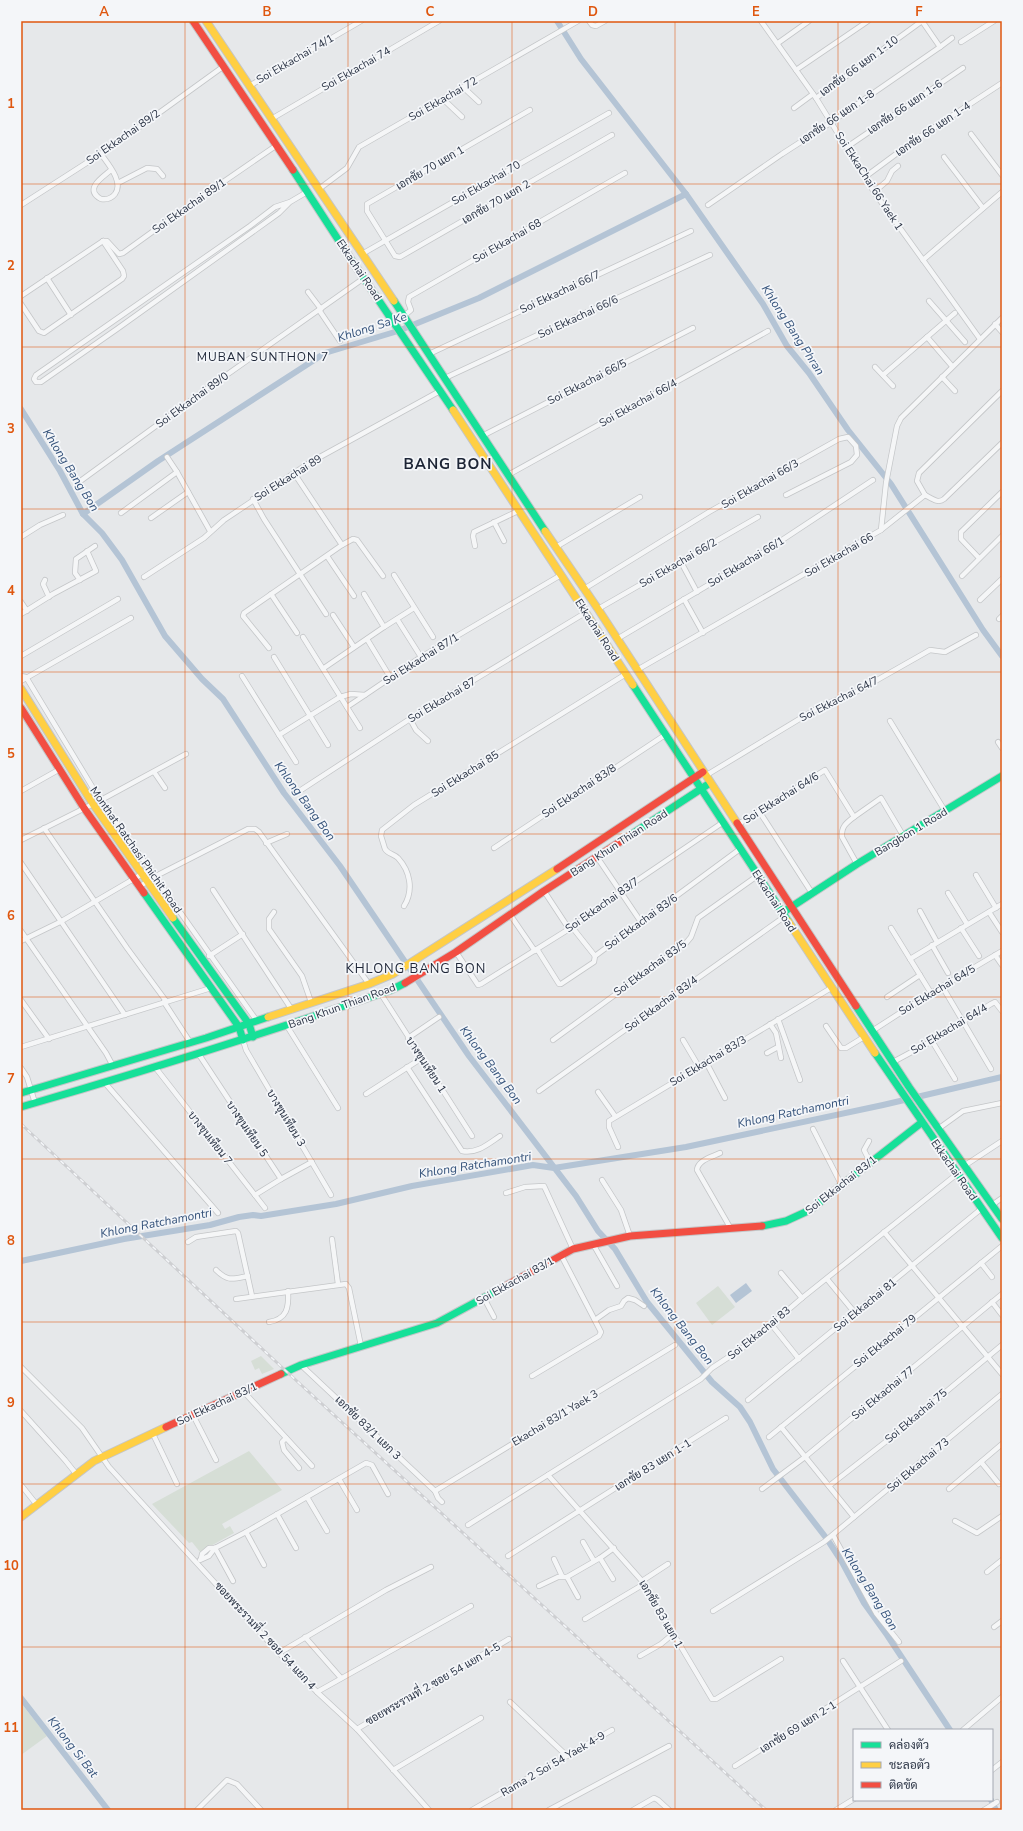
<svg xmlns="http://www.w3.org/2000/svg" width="1023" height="1831" font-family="'Nunito Sans',Sarabun,sans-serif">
<rect width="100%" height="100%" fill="#e6e8ea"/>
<!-- green -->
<g fill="#d6ded6">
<path d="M718,1286L735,1307L712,1325L696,1303Z"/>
<path d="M261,1356L274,1369L262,1374L259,1368L255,1370L251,1361Z"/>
<path d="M249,1451L282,1490L222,1524L225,1529L230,1526L234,1533L200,1552L192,1542L189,1543L152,1504Z"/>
<path d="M21,1703L47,1736L21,1755Z"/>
</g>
<!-- water -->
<path fill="#b4c4d5" d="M746,1283L752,1291L736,1303L730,1295Z"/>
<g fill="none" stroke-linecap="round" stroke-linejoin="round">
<!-- canal -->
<g stroke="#b4c4d5" stroke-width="6">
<path d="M557,21L581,59L686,194L763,304L787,346L809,373L848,430L891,484L983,630L1002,656"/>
<path d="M21,409L60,471L83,514L102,533L122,560L165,636L202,679L223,699L284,793L340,866L469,1056L576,1196L598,1231L615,1249L647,1302L712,1382L740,1407L750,1422L773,1469L827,1539L842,1562L864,1603L887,1635L950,1730"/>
<path d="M83,514L158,461L325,353L398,331L479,298L686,194"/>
<path d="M21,1261L124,1239L210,1225L239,1217L253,1215L261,1216L336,1204L412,1186L533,1165L554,1168L686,1147L883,1105L1002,1077"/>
<path d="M21,1698L108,1810"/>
<path d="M991,1800L996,1810"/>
</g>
<!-- street casing -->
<g stroke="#c4c6c8" stroke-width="6">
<g id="street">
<path d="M589,21L592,25L596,26L605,21"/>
<path d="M761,21L816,98L874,192L980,339"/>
<path d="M961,42L994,21"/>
<path d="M778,43L809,21"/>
<path d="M940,47L952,38"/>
<path d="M796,70L868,21"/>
<path d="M251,85L361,21"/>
<path d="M463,87L479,102"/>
<path d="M816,98L922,21"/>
<path d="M443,99L462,117"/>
<path d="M794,108L813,94"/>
<path d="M530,110L367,204V211L395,256L400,257L612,135"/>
<path d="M273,118L439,21"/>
<path d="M971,134L1002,175"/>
<path d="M847,147L963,68"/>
<path d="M101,154C108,164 124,182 115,194C111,199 107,200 101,199C83,189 103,177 111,170"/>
<path d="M944,157L983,208"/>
<path d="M865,177L915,140L1002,83"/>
<path d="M118,183L147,168L157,169L163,176"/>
<path d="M319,189L347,168L359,147L578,21"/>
<path d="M874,192L887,181L892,171L898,166"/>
<path d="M290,202L279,213L117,329L41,382H36L34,379L36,375L250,226L275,207L290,202L307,192"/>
<path d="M21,205L116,144L224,66"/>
<path d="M708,205L782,154L830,123L940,47L922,21"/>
<path d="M103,241H107L119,254L123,253L184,209L277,145"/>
<path d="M362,254L609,113"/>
<path d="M923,260L1002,192"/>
<path d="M47,278L71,315"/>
<path d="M308,292L321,309"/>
<path d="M21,296L103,241"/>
<path d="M929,301L965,342"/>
<path d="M21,304L39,331L44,333L122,279L124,276L123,271L103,241"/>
<path d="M319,310L340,341"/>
<path d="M404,316L411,310L408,302L409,297L625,173"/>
<path d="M995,324L1002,332"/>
<path d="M927,337L952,366"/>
<path d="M429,354L691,231"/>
<path d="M875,367L893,386"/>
<path d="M883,375L955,313"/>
<path d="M942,377L955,391"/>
<path d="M445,378L710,255"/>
<path d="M482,436L693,328"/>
<path d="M167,457L177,472L210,531"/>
<path d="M294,473L342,545"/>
<path d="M508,475L768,331"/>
<path d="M79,482L208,388L364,278"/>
<path d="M925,495L917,481L919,473L1002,391"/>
<path d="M925,495C931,498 938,504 944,499L1002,443"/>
<path d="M253,499L264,519L326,614"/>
<path d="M121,513L177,472"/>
<path d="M151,518L188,492"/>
<path d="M494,522L504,541"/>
<path d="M881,530L925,495"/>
<path d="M21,537L40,525L63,515"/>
<path d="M475,546L473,536L474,532L518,511"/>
<path d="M556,547L640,497"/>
<path d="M327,556L354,596"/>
<path d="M979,558L961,539V532L1002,492"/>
<path d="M681,562L697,592"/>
<path d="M394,575L433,637"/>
<path d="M962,576L1002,536"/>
<path d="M144,577L204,538L224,520L309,463L440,391"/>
<path d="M45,580L43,584L49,597"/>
<path d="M80,580L75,573L76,559L95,546"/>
<path d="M584,589L709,512L839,439L848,437L856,446L857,455L851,462L786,495"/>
<path d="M271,594L297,633"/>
<path d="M364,594L384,627"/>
<path d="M684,599L703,633"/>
<path d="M980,600L1002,579"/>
<path d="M21,602L27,611"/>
<path d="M598,609L758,517"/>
<path d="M21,614L53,594L96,571L87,551"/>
<path d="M333,615L354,647"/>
<path d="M397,619L421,657"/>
<path d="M999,619L1002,616"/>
<path d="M303,637L360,728"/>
<path d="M367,639L390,677"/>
<path d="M617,639L764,552L873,480"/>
<path d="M269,648L243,616L244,613L342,545L353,539L357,540L383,576"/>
<path d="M21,656L118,599"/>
<path d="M274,657L328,745"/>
<path d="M324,668L384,627L414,608"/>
<path d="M637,670L881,530L886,483L897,426L901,418L1002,318"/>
<path d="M21,676L26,677L96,793L257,1021"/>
<path d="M242,676L296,762"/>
<path d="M21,681L131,618"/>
<path d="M347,707L365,695"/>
<path d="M410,719L416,730L428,741"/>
<path d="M890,721L945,811"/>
<path d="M279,735L340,697L351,694L365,695L421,657L561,575"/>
<path d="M998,742L1002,748"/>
<path d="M154,772L165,788"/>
<path d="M705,776L821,706L856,692L930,650L945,652L976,635"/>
<path d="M301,790L416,715L585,613"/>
<path d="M21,791L60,769"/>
<path d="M101,800L186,754"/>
<path d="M759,811L810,890"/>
<path d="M854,817C846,823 841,827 842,837L857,864"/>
<path d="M737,825L825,770L854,817L881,798L904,837"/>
<path d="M44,828L127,948L166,1001"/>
<path d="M21,840L93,804"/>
<path d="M266,843L287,834"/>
<path d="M494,848L665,735"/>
<path d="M597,857L641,922"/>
<path d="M21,863L125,1015"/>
<path d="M976,875L996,908"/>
<path d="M139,887L154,877L248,829H255L259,832L369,984"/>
<path d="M213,890L292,1010"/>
<path d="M544,891L569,929"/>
<path d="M948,893L967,924"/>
<path d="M404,906C414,890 410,871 398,858C394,854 388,854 385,849L381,836L382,830L414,805L626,674"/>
<path d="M920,911L937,942"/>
<path d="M274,912L269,919V929L302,976L311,1002"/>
<path d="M989,912L1002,932"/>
<path d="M511,916L535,951"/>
<path d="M572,927L595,956"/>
<path d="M891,928L931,993"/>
<path d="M961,928L979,956"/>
<path d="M21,931L106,1053L113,1066"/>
<path d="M21,941L60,922L149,870"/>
<path d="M932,945L948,973"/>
<path d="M537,949L559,984H561L594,962L595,956L740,849"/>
<path d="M456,952L478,985L481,984L569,929L620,892L722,823"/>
<path d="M995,955L1002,965"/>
<path d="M209,956L243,934"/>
<path d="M910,959L1002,904"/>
<path d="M942,986L991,1069"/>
<path d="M381,994L472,1136"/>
<path d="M887,997L920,975"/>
<path d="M21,1000L49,1039"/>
<path d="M164,1002L190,1042"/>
<path d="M778,1019L800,1080"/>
<path d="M770,1024L776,1033L781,1058"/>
<path d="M287,1026L338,1108"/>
<path d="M826,1026L841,1048H846L864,1037"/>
<path d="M872,1031L931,993L1002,951"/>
<path d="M408,1038L439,1017"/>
<path d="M243,1040L246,1050L331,1195"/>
<path d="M553,1040L686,943L691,937L698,918L757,876"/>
<path d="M683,1040L699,1067"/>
<path d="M932,1041L955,1079"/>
<path d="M21,1047L211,988"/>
<path d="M198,1053L281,1179L255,1195"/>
<path d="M767,1053L778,1047"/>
<path d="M706,1062L725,1098"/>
<path d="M893,1062L932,1041L991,1004L995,1002L1002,1011"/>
<path d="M155,1067L265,1208"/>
<path d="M407,1067L462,1151C477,1154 488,1144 500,1136"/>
<path d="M21,1068L27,1077L35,1103"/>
<path d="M105,1083L218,1213"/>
<path d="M539,1091L784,917"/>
<path d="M598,1092L615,1116"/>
<path d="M366,1094L422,1058"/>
<path d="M813,1129L842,1186"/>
<path d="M938,1129L963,1111L1002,1103"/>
<path d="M869,1141L864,1150L870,1162"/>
<path d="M618,1147L609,1127V1121L831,988"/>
<path d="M720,1153C712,1157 698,1160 697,1170L731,1229"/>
<path d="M964,1166L1002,1141"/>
<path d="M281,1179L312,1162"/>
<path d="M602,1180L621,1210L630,1236"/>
<path d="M506,1193L525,1187L544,1186L573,1249"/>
<path d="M992,1205L1002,1198"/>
<path d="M884,1232L1002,1374"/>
<path d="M332,1239L338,1284"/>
<path d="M188,1242L196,1237L236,1231L238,1233L252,1296"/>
<path d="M593,1244L617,1286"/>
<path d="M981,1263L992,1277"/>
<path d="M216,1270C228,1282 233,1279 248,1276"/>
<path d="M781,1273L802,1298"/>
<path d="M827,1279L855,1313"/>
<path d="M484,1298L494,1317"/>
<path d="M236,1299L346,1284L349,1288L361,1346"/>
<path d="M992,1302L1002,1315"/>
<path d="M595,1320L609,1310L621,1306L624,1301L628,1298L635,1300L644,1306"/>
<path d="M269,1322C287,1319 289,1308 288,1291"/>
<path d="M771,1324L799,1359"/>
<path d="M301,1365L435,1491L438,1498L442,1502"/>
<path d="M21,1367L82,1428L109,1467L279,1653L317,1692L357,1729L429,1810"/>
<path d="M532,1376L599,1336L601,1332L561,1255"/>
<path d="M244,1392L312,1466"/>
<path d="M748,1400L981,1209"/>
<path d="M21,1411L65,1460L77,1475"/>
<path d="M193,1415L216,1460"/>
<path d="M781,1427L854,1517"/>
<path d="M153,1434L177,1484"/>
<path d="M769,1437L1002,1246"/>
<path d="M286,1438L282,1442L284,1450L299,1468"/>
<path d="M981,1462L999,1484"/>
<path d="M548,1475L642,1581L712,1699H716L781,1659"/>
<path d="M339,1479L357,1510"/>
<path d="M21,1485L37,1505"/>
<path d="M829,1486L893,1436L1002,1345"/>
<path d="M762,1489L805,1457L1002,1294"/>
<path d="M949,1489L1002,1444"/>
<path d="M435,1491L675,1345"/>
<path d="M307,1497L327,1531"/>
<path d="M277,1514L296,1548"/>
<path d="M955,1521L977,1533L1002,1516"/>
<path d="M468,1525L701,1379L712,1368L747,1345L802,1298L957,1174"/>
<path d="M246,1532L264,1565"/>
<path d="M833,1535L876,1613L899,1642"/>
<path d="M583,1542L594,1561"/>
<path d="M215,1548L233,1581"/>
<path d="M508,1556L726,1418"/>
<path d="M600,1558L613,1579"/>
<path d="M201,1559L202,1554L209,1548H215L246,1532L366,1463L372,1465L388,1494"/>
<path d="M554,1559L562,1576"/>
<path d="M200,1560L209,1556L215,1548"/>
<path d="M987,1572L1002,1560"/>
<path d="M567,1577L600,1558L614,1548"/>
<path d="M642,1581L668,1564"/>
<path d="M539,1586L558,1577H567L578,1597"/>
<path d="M713,1611L824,1542L1002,1394"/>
<path d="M585,1619L644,1584"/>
<path d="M994,1627L1002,1621"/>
<path d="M305,1637L341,1678"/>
<path d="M279,1653L386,1590L431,1567"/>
<path d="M640,1656L661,1644L673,1634"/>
<path d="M843,1661L888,1730"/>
<path d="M317,1692L471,1606"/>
<path d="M510,1702L567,1756"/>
<path d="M357,1729L509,1639"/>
<path d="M963,1730L1002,1697"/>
<path d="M735,1766L901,1661"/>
<path d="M393,1770L481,1718"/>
<path d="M992,1770L1002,1762"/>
<path d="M197,1810L227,1780L237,1784L261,1810"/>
<path d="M472,1810L612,1730"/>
<path d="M549,1810L669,1746"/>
<path d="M633,1810L654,1798L658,1800L669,1810"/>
<path d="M836,1810L854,1799"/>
<path d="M984,1810L997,1802"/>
</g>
</g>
<!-- fast casing -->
<g stroke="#c4c6c8" stroke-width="9">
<g id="fast">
<path d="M293,170L352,261L453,410"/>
<path d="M394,301L545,531"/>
<path d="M633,685L788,921"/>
<path d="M629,836L710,783"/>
<path d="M144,893L239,1027L243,1040"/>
<path d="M782,913L857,864L1002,776"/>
<path d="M173,918L249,1024L253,1037"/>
<path d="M856,1006L909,1087L1002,1219"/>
<path d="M875,1053L1002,1238"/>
<path d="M21,1093L206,1038L268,1017"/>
<path d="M21,1107C145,1071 269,1032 391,990L405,983"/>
<path d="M762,1226L786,1221L810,1210L921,1123"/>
<path d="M281,1374L301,1365L437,1323L498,1290"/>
</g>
</g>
<!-- slow casing -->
<g stroke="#c4c6c8" stroke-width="9">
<g id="slow">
<path d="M206,21L394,301"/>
<path d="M453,410L633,685"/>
<path d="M545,531L598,609L737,823"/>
<path d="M21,689L93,804L173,918"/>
<path d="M788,921L875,1053"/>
<path d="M268,1017L369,984L393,974L557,869"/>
<path d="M21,1517L94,1461L166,1427"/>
</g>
</g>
<!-- jam casing -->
<g stroke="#c4c6c8" stroke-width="9">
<g id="jam">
<path d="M193,21L293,170"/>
<path d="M21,708L84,808L144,893"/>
<path d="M737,823L856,1006"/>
<path d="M557,869L703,772"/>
<path d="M405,983L456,952L544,891L629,836"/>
<path d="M498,1290L573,1249L630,1236L762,1226"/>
<path d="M166,1427L281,1374"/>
</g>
</g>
<!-- street -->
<use href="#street" stroke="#f5f6f7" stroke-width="4.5"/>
<!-- fast -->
<use href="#fast" stroke="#16e098" stroke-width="7"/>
<!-- slow -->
<use href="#slow" stroke="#ffcf43" stroke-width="7"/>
<!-- jam -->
<use href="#jam" stroke="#f24e42" stroke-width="7"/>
<!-- rail casing -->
<g stroke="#cecfd2" stroke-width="3">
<path id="rail" d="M21,1124L287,1372L766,1810"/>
</g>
<!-- rail -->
<use href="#rail" stroke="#f4f6f9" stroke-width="1.5" stroke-dasharray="4.5" stroke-linecap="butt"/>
</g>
<!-- grid -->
<path fill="none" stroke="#df570f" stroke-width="1" stroke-opacity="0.55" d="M185,21V1810M348,21V1810M512,21V1810M675,21V1810M838,21V1810M21,184H1002M21,347H1002M21,509H1002M21,672H1002M21,834H1002M21,997H1002M21,1159H1002M21,1322H1002M21,1484H1002M21,1647H1002"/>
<g text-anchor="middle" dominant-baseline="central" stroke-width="3.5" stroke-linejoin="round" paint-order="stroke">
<!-- street labels -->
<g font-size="11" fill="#2b3445" stroke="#f4f6f9">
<text transform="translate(295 59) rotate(-30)">Soi Ekkachai 74/1</text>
<text transform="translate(859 66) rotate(-36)">เอกชัย 66 แยก 1-10</text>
<text transform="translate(356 69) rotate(-30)">Soi Ekkachai 74</text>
<text transform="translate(443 99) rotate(-30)">Soi Ekkachai 72</text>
<text transform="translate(905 107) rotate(-34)">เอกชัย 66 แยก 1-6</text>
<text transform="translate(837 117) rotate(-34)">เอกชัย 66 แยก 1-8</text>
<text transform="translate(933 129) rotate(-34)">เอกชัย 66 แยก 1-4</text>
<text transform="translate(123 137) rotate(-35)">Soi Ekkachai 89/2</text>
<text transform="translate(430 168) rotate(-30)">เอกชัย 70 แยก 1</text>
<text transform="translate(869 181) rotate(57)">Soi EkkaChai 66 Yaek 1</text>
<text transform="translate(486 183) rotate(-30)">Soi Ekkachai 70</text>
<text transform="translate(496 202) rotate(-30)">เอกชัย 70 แยก 2</text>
<text transform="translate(189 206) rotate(-35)">Soi Ekkachai 89/1</text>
<text transform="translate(507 241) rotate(-30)">Soi Ekkachai 68</text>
<text transform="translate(359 270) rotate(56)">Ekkachai Road</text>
<text transform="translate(560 292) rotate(-25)">Soi Ekkachai 66/7</text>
<text transform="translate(578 317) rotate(-25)">Soi Ekkachai 66/6</text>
<text transform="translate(587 382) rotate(-27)">Soi Ekkachai 66/5</text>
<text transform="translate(192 400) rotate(-36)">Soi Ekkachai 89/0</text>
<text transform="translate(638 403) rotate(-29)">Soi Ekkachai 66/4</text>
<text transform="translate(288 478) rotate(-32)">Soi Ekkachai 89</text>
<text transform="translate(760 484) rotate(-30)">Soi Ekkachai 66/3</text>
<text transform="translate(839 555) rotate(-30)">Soi Ekkachai 66</text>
<text transform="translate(746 562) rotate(-31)">Soi Ekkachai 66/1</text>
<text transform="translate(678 563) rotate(-30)">Soi Ekkachai 66/2</text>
<text transform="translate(597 630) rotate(57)">Ekkachai Road</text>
<text transform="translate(421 659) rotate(-32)">Soi Ekkachai 87/1</text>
<text transform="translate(839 699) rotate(-27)">Soi Ekkachai 64/7</text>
<text transform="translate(442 700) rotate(-31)">Soi Ekkachai 87</text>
<text transform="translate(465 774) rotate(-32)">Soi Ekkachai 85</text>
<text transform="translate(579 791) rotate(-34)">Soi Ekkachai 83/8</text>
<text transform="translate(781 798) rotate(-32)">Soi Ekkachai 64/6</text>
<text transform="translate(911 832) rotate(-31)">Bangbon 1 Road</text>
<text transform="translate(619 843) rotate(-33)">Bang Khun Thian Road</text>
<text transform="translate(136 850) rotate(55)">Monthat Ratchasi Phichit Road</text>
<text transform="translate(774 901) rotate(57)">Ekkachai Road</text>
<text transform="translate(602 905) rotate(-35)">Soi Ekkachai 83/7</text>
<text transform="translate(641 922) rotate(-36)">Soi Ekkachai 83/6</text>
<text transform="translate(650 968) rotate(-36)">Soi Ekkachai 83/5</text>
<text transform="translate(937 990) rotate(-31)">Soi Ekkachai 64/5</text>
<text transform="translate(661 1004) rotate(-36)">Soi Ekkachai 83/4</text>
<text transform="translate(342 1006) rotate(-20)">Bang Khun Thian Road</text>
<text transform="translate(949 1029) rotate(-31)">Soi Ekkachai 64/4</text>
<text transform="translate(708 1061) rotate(-31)">Soi Ekkachai 83/3</text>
<text transform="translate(426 1065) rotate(57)">บางขุนเทียน 1</text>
<text transform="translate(286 1118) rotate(59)">บางขุนเทียน 3</text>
<text transform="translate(247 1129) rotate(56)">บางขุนเทียน 5</text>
<text transform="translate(210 1138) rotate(52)">บางขุนเทียน 7</text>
<text transform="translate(954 1170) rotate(55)">Ekkachai Road</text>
<text transform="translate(841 1185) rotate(-38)">Soi Ekkachai 83/1</text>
<text transform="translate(515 1281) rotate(-29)">Soi Ekkachai 83/1</text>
<text transform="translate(865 1305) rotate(-39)">Soi Ekkachai 81</text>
<text transform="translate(759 1333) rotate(-39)">Soi Ekkachai 83</text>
<text transform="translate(885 1341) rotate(-39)">Soi Ekkachai 79</text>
<text transform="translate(883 1393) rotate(-39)">Soi Ekkachai 77</text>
<text transform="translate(217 1404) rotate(-25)">Soi Ekkachai 83/1</text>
<text transform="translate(916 1416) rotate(-40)">Soi Ekkachai 75</text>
<text transform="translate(555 1418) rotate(-31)">Ekachai 83/1 Yaek 3</text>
<text transform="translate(368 1428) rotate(44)">เอกชัย 83/1 แยก 3</text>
<text transform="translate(653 1465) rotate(-32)">เอกชัย 83 แยก 1-1</text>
<text transform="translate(918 1465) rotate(-40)">Soi Ekkachai 73</text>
<text transform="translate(661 1614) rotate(60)">เอกชัย 83 แยก 1</text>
<text transform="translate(265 1636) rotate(47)">ซอยพระรามที่ 2 ซอย 54 แยก 4</text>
<text transform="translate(433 1684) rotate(-30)">ซอยพระรามที่ 2 ซอย 54 แยก 4-5</text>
<text transform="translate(798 1727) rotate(-32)">เอกชัย 69 แยก 2-1</text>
<text transform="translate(553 1764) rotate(-30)">Rama 2 Soi 54 Yaek 4-9</text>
</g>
<!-- water labels -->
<g font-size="12" font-style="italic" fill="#34527a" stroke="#f4f6f9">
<text transform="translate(372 327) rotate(-18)">Khlong Sa Ke</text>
<text transform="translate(793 330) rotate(57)">Khlong Bang Phran</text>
<text transform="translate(71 470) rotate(58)">Khlong Bang Bon</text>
<text transform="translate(305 801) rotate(54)">Khlong Bang Bon</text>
<text transform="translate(491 1065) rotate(53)">Khlong Bang Bon</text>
<text transform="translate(793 1112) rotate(-12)">Khlong Ratchamontri</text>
<text transform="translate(475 1165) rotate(-9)">Khlong Ratchamontri</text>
<text transform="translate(156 1223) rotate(-11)">Khlong Ratchamontri</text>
<text transform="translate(682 1326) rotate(52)">Khlong Bang Bon</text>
<text transform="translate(870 1589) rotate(58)">Khlong Bang Bon</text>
<text transform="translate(73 1747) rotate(52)">Khlong Si Bat</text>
</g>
<!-- neighbourhood labels -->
<g font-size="12" letter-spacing="1" fill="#1d2536" stroke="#f4f6f9">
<text x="263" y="357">MUBAN SUNTHON 7</text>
</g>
<!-- quarter labels -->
<g font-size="13" letter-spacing="1" fill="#1d2536" stroke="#f4f6f9">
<text x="416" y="969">KHLONG BANG BON</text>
</g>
<!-- district labels -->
<g font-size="15" font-weight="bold" letter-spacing="1" fill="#1d2536" stroke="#f4f6f9">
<text x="448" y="464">BANG BON</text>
</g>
</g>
<!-- border -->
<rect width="1023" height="1831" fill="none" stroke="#f4f6f9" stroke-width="44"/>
<!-- legend -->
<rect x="853" y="1729" width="140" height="72" fill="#f4f6f9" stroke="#a4a8b1"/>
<rect x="861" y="1742" width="20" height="6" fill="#16e098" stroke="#a4a8b1"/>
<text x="889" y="1749" font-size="12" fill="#2b3445">คล่องตัว</text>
<rect x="861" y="1762" width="20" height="6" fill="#ffcf43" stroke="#a4a8b1"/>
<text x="889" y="1769" font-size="12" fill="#2b3445">ชะลอตัว</text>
<rect x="861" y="1782" width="20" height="6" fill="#f24e42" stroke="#a4a8b1"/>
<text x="889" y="1789" font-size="12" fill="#2b3445">ติดขัด</text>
<rect x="22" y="22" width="979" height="1787" fill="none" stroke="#df570f" stroke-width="1.5"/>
<g font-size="13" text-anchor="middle" font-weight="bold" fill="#df570f">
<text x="104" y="16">A</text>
<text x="267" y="16">B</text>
<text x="430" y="16">C</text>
<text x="593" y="16">D</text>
<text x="756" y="16">E</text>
<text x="919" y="16">F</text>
<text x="11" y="108">1</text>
<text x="11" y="270">2</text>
<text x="11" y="433">3</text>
<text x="11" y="595">4</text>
<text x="11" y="758">5</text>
<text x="11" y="920">6</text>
<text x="11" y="1083">7</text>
<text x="11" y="1245">8</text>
<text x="11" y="1407">9</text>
<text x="11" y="1570">10</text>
<text x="11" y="1732">11</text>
</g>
</svg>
